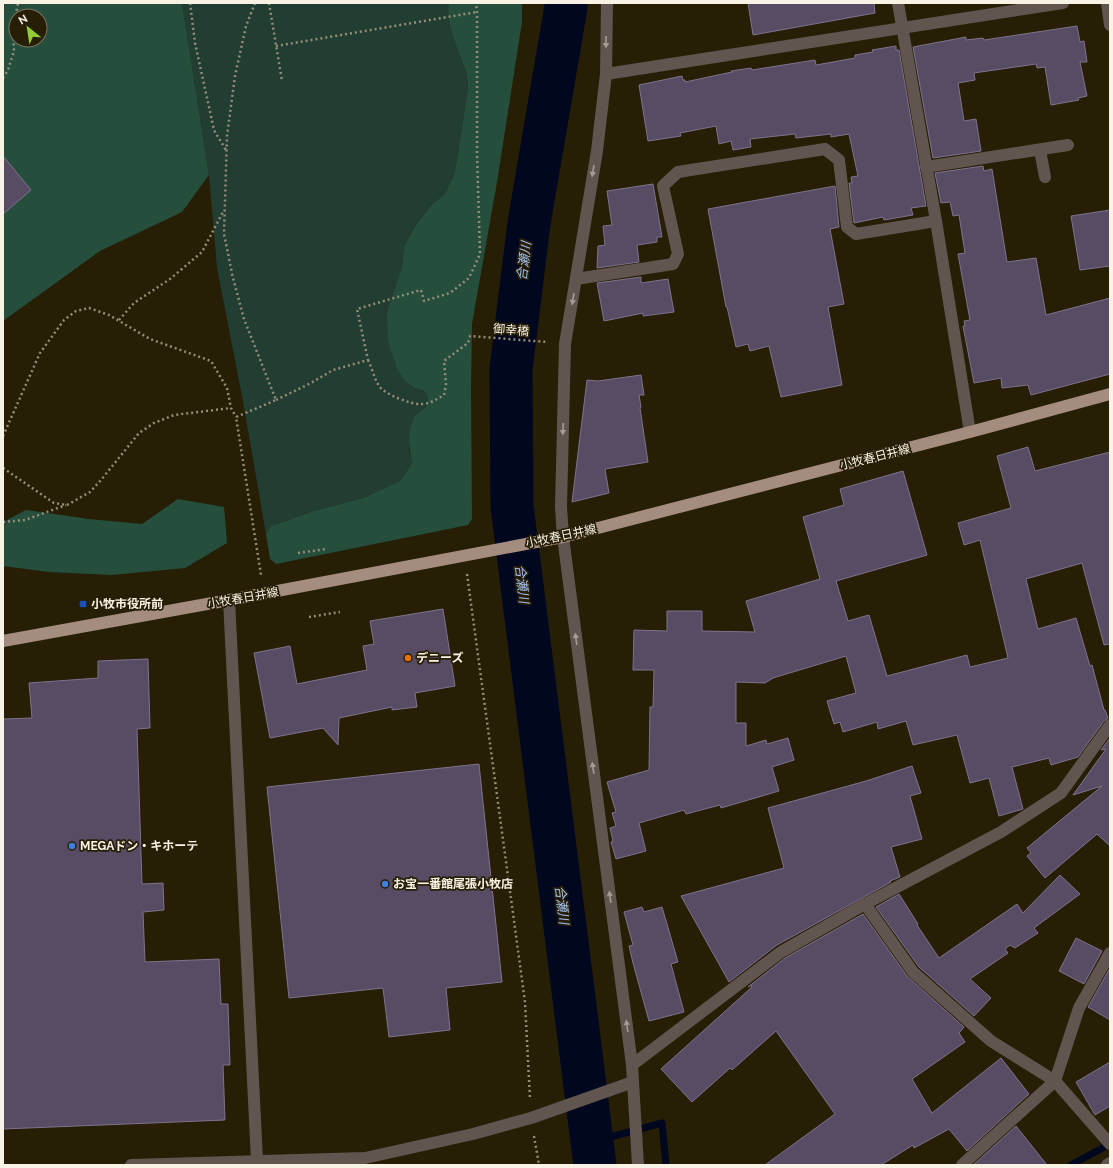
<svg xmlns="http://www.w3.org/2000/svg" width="1113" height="1168" font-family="Raleway,'Noto Sans JP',sans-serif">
<rect width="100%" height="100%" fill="#271e06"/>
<!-- green -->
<path fill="#223d31" d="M182,3H449C445,19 461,56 466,72C467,77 468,83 468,88L455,172L445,194L432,204L414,228L404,246L402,267L395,290L415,388L424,391L427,393L428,405L416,415L409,449L412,463L400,481L363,498L314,511L271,526L266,534L242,396L217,268L209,175Z"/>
<!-- forest -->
<g fill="#264e3d" fill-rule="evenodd">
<path d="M3,3H182L209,175L182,212L100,251L3,321ZM16,16H40V40H16Z"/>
<path d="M449,3H522V22L497,182L472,324L471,389L472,519L468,525L276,564L270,559L266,534L271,526L314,511L363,498L400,481L412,463C409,448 407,430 415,416C418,412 424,409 428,405L427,394L424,391L415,388L404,380L396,366L388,341L387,313L402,267L404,246L414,228L432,204L445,194L455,172L468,88C468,83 467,77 466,72C461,56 444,19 449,3Z"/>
<path d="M178,499L224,507L227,543L185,568L112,575L49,572L3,566V522L26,510L89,519L142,524Z"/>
</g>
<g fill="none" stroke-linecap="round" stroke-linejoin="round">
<!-- stream -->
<g stroke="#01071e" stroke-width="7">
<path d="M592,1142L662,1123L666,1165"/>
<path d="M1071,1165L1110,1144"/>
</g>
<!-- river -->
<path stroke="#01071e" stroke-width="43" d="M566,3V7L529,223L511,369L512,506L595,1165"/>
</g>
<!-- building -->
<g fill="#574c64" stroke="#7e738d">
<path d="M748,3H874L875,13L753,35Z"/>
<path d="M1077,26L1080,42L1084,41L1087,62H1080L1087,96L1078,98L1079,100L1051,105L1045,67L1037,68L1036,64L974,73L975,80L958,83L964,121L976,119L981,151L933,158L913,47L966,37V40L983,38L984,40Z"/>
<path d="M896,46V50H899L926,206L911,208L913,215L884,220L883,217L854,223L849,183H852L851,177L858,176L849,134L831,137V134L796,138L795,134L750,139L751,147L733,150L731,141L719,144L716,126L680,133L681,136L648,141L639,85L682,76L683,80H685V82L732,72L731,71L751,68L752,70L815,60L816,65L855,58V55L873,52L872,50Z"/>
<path d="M3,156L31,190L3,214Z"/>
<path d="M983,166L984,171L992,169L1007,262L1036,258L1046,315L1110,298V374L1031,395L1028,385L1002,388L1001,378L974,383L963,326H965L964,321L970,320L958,254L965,253L959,215L953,216L950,202L941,203L935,173Z"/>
<path d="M653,184L662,237H657V242L637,245L639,262L597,268L598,246L605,245L603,226L612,225L607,191Z"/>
<path d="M835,186L839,227L830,229L844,304L828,307L842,385L781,397L769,346L750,351L748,344L736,347L727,307H726L708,209Z"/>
<path d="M1110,210V266L1080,270L1071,216Z"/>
<path d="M641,277V283L668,279L674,312L643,316V313L604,321L597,283Z"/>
<path d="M641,375L644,395H639L641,407L640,408L648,462L605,469L609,493L572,502L587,380L598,381Z"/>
<path d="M1028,447L1035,471L1110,452V644L1104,645L1082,563L1026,579L1038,629L1076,618L1090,666L1092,665L1104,710H1105L1108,718L1104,721L1078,757L1051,765L1049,758L1012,767L1023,809L999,816L989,778L970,783L957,735L913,745L906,721L878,729L877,722L843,732L840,722L834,724L827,701L856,693L846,656L773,678L765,683L736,682V723H746V746L766,740L767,744L788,738L794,760L772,767L779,791L721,808L720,805L686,814L684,810L639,823L646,851L616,859L611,842L613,841L610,828L616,826L612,813L616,812L607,782L649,770L650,707H653L654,670H633L634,630L667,631V611H702V631L755,632L746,601L820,579L803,517L844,505L840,489L903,471L927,555L836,581L848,621L869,615L887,676L967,655L970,667L1008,658L980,540L964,545L958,523L1011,508L997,456Z"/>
<path d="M443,609L455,686L415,693L417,707L392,710V707L339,718L338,745L323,728L270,738L254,653L290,646L297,684L367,670L363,646L374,644L370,621Z"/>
<path d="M148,659L150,728L137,729L142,884L163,883L164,910L143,912L145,962L219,959L221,1004H228L230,1065H223L225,1120L3,1129V719L32,718L29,683L98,678V661Z"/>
<path d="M1110,738V846L1097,834L1045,878L1027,856L1031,853L1027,848L1102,786L1073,795L1106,749L1101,750Z"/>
<path d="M479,764L502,982L446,988L450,1030L389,1037L383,988L289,998L267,787Z"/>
<path d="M912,766L921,793L910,796L922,839L891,847L900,877L890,881L891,882L777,945L729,982L681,896L784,868L768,808L866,781Z"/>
<path d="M1060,875L1080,894L1034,928L1038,933L1015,948L1010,945L1005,949L1008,953L970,979L991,998L974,1016L919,967L876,907L899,894L918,924L917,925L939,958L1017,904L1023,913Z"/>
<path d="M642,907L644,912L662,907L678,962L671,964L684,1012L649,1021L633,963L629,946L633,945L624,912Z"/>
<path d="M863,914L907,976L964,1027L959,1033L965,1042L912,1079L932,1113L1001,1058L1029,1094L967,1151L949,1129L914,1148L913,1145L881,1165H765L835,1114L776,1031L732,1070L730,1068L692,1102L661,1069L752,987L751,985L748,987L785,958Z"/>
<path d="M1076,938L1102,951L1084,984L1059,971Z"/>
<path d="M1110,968V1020L1088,1007Z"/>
<path d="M1110,1062V1106L1095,1115L1076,1082Z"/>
<path d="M1016,1126L1047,1165H973Z"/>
</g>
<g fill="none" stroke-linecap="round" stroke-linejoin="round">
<!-- path -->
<g stroke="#948d7a" stroke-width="2.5" stroke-dasharray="2 3" stroke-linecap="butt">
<path d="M190,3L195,43L214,130L227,152"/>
<path d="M255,3L246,26L235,76L227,136L224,234L233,278L244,319L276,400L236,417L261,575"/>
<path d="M269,3L282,81"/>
<path d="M276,46L477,12"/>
<path d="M3,78L8,70L14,51L13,30L18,3"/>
<path d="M119,320L134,303L170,279L202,252L224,210"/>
<path d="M368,360C372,368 374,378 379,386C384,394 412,405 421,404C430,404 437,399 444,395L446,385L444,361L468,343L470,336L547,342"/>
<path d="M276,400L311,383L333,370L368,360L357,309L421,290L424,301L450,293L469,278L480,254L477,153V12L476,3"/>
<path d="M3,436L40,353L64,320L76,311L89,308L109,315L150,339L211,361L227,388L231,408L236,417"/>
<path d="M3,468L54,503L67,505L90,492L101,480L139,433L154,423L174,415L231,408"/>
<path d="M3,522L25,520L66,505"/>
<path d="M298,553L327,549"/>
<path d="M467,574L525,1002L530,1099"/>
<path d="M309,617L340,612"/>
<path d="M534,1136L539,1165"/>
</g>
<!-- minor -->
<g stroke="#61564f" stroke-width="12">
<path d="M607,3L606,74L597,151L565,344L561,507L563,537L632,1065L638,1165"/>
<path d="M898,3L936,221L970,432"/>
<path d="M1107,3L1110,25"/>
<path d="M606,74L1063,3"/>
<path d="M1040,150L1045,177"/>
<path d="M926,167L1068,145"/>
<path d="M576,279L673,264L678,254L663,186L678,172L825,149L839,160L847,227L856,234L936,221"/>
<path d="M229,600L257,1160"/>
<path d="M865,904L913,972L991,1041L1055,1081L1110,1144"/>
<path d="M632,1065L781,952L865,904L1001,832L1061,793L1110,725"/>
<path d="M131,1165L365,1158L473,1134L531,1118L633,1082"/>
<path d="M962,1165L1055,1081L1079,1008L1110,953"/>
<path d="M1107,1165L1110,1163"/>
</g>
<!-- major -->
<path stroke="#a48d7f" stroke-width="12" d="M3,641L229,600L563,537L970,432L1110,394"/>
</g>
<!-- one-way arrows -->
<defs><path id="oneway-solid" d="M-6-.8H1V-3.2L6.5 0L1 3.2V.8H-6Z"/></defs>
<g fill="#a59d92">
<use href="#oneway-solid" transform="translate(606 42) rotate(90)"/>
<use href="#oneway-solid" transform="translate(593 171) rotate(99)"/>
<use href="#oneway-solid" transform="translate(573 299) rotate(99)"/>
<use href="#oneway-solid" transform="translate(563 429) rotate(92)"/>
<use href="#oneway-solid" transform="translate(576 639) rotate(-98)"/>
<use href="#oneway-solid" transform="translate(593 768) rotate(-98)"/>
<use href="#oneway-solid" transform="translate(610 897) rotate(-98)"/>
<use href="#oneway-solid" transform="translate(627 1026) rotate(-98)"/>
</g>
<!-- markers -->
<rect fill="#1a4fb4" stroke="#271e06" stroke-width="1.5" x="79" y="600" width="8" height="8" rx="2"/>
<circle fill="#e8710a" stroke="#271e06" stroke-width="1.5" cx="408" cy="658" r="4"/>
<g fill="#3f7fe0" stroke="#271e06" stroke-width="1.5">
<circle cx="72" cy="846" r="4"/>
<circle cx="385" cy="884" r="4"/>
</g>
<g text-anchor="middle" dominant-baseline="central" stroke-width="3.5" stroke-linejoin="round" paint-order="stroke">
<!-- street labels -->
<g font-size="12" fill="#f9f3e5" stroke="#271e06">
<text transform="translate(511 330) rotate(5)">御幸橋</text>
<text transform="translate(875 457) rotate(-14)">小牧春日井線</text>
<text transform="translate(561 536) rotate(-12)">小牧春日井線</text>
<text transform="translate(243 598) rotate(-10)">小牧春日井線</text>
</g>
<!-- poi labels -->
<g font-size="12" font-weight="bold" fill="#f9f3e5" stroke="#271e06" text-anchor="start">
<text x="91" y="604">小牧市役所前</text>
<text x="416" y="658">デニーズ</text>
<text x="80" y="846">MEGAドン・キホーテ</text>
<text x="393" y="884">お宝一番館尾張小牧店</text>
</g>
<!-- water labels -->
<g font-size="13" font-style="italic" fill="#a3c2f8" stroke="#271e06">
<text transform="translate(524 261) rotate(-83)">合瀬川</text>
<text transform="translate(522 584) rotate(83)">合瀬川</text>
<text transform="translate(562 905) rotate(83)">合瀬川</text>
</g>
</g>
<!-- border -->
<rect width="1113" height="1168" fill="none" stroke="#f9f3e5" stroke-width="8"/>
<!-- north arrow -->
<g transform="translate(28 28) rotate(330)"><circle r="19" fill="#271e06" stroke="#7b735f"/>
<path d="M0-3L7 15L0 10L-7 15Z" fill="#95cc3a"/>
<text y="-6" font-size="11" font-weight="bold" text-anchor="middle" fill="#f9f3e5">N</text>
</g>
</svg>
